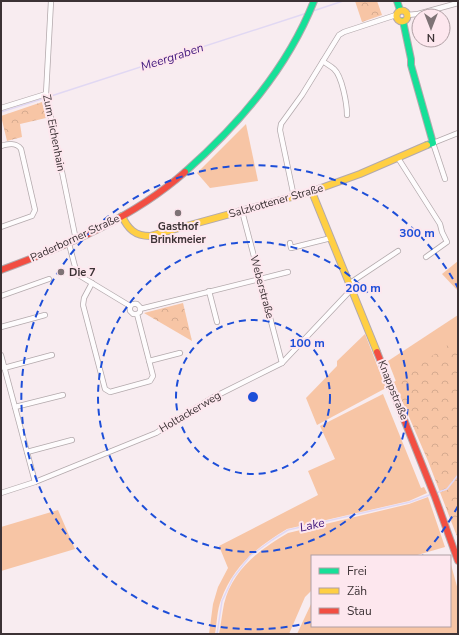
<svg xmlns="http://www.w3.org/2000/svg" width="459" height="635" font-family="'Nunito Sans',sans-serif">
<defs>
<pattern id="park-crowns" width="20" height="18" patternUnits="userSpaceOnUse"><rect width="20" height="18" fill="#f7c5a5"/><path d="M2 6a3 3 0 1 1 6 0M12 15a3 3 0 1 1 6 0" fill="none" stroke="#d5aa8f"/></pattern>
</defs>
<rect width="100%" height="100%" fill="#f8ecf0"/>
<!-- green -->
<g fill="#f7c5a5">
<path d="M246,124L258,181L210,188L197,173Z"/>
<path d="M458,261V291L442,274Z"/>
<path d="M458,315V451L397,384L388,361Z"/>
<path d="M365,334L386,388L317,425L306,398L337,366V361Z"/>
<path d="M383,394L421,488L424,487L427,493L409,501L287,529C257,547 233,566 221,600C217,610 217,623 215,634H209L213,604L218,587L228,568L219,546L318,495L308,471L335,459L320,426Z"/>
<path d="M428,497L445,547L414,556H312V590L305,597L289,634H219C221,624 222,614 224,604C232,570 260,549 288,533L409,504Z"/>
<path d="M58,510L75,549L1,571V527Z"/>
<path d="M450,561L458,590V634H297L312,602V626H450Z"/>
</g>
<!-- park -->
<g fill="url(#park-crowns)">
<path d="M355,1H377L382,15L362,22Z"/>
<path d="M42,102L46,118L20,124L22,137L7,141L1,116Z"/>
<path d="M183,303L192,341L144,313Z"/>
<path d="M458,338V539L428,461L394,382Z"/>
</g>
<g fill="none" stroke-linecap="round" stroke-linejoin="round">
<!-- stream -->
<g stroke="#e1d8f3" stroke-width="1.5">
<path d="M313,11L343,1"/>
<path d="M48,97L307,13"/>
<path d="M1,112L45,98"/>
<path d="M436,493L447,489L458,475"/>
<path d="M217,634L222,601L233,578L250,556L272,540L288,530L410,502L432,494"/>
</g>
<!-- street casing -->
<g stroke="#b3a9ac" stroke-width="6">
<g id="street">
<path d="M51,1L46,94L76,240"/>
<path d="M407,15L418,14L458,3"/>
<path d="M323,61C326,64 331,66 334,69C342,76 347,104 347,115"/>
<path d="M1,108L46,94"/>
<path d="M1,146C8,144 16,142 21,149L35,210L32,216L1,227"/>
<path d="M398,158L440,224L442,232L447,242L426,257"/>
<path d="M445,179L433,143L458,133"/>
<path d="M294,197L280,130L281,124L302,95L339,35L344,32L396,15"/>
<path d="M242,211L282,363"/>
<path d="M290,243L291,248L331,238"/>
<path d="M69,244L77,274L130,306"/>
<path d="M92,283L84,298L83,305L105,389L110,392L150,381L153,376L137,314L140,312V307L137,304C132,303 129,306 130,311L133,314H137"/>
<path d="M350,283L398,251"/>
<path d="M209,291L217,322"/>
<path d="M1,296L49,279"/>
<path d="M140,309L288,272"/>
<path d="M1,327L45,315"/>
<path d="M1,355L35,482"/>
<path d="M149,361L180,353"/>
<path d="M4,368L52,355"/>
<path d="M15,407L63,395"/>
<path d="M27,452L72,440"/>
<path d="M1,493L35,482L156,433L212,398L282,363L349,292L353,290"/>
</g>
</g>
<!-- fast casing -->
<g stroke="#b3a9ac" stroke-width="8">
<g id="fast">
<path d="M397,1L400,10"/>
<path d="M403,21L411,59V65L433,143L427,145"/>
<path d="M185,172C239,124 287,69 314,1"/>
</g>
</g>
<!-- slow casing -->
<g stroke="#b3a9ac" stroke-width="8">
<g id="slow">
<circle cx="402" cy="16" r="5.5"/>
<path d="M312,192L377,352"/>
<path d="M122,216C128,229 135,236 150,236L310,192L360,174L427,145"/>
</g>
</g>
<!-- jam casing -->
<g stroke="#b3a9ac" stroke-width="8">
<g id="jam">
<path d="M1,270C66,246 133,218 185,172"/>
<path d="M377,352L435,497L458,561"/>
</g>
</g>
<!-- street -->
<use href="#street" stroke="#fefcfd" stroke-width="4.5"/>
<!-- fast -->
<use href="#fast" stroke="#16e098" stroke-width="6"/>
<!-- slow -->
<use href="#slow" stroke="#ffcf43" stroke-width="6"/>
<!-- jam -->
<use href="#jam" stroke="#f24e42" stroke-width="6"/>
</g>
<!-- distance rings -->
<g fill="none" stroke="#1d4ed8" stroke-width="2" stroke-dasharray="7 5">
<circle cx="253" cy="397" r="77"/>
<circle cx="253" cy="397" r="155"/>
<path d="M458 506A232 232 0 0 1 423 555M311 622A232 232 0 1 1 458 288"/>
</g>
<!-- markers -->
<g fill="#7e7376" stroke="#fde7ee" stroke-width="1.5">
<circle cx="178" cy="213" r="4"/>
<circle cx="61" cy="272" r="4"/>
</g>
<g text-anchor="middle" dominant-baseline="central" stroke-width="4" stroke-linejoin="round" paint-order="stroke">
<!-- street labels -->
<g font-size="11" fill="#3c3235" stroke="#fde7ee">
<text transform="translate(54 133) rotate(79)">Zum Eichenhain</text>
<text transform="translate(276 201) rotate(-16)">Salzkottener Straße</text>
<text transform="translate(75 238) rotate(-25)">Paderborner Straße</text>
<text transform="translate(262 287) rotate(75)">Weberstraße</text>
<text transform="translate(393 390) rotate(68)">Knappstraße</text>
<text transform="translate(190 412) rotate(-31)">Holtackerweg</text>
</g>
<!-- poi labels -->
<g font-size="11" font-weight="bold" fill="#3c3235" stroke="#fde7ee">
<text x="178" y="226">Gasthof<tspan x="178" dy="13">Brinkmeier</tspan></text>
<text x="69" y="272" text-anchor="start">Die 7</text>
</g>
<!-- water labels -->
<g font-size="12" font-style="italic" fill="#3f147b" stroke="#fde7ee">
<text transform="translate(172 57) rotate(-18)">Meergraben</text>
<text transform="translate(312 525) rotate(-13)">Lake</text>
</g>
</g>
<circle cx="253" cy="397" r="6" fill="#1d4ed8" stroke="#fde7ee" stroke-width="2"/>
<g font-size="12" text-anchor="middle" font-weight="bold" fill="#1d4ed8" stroke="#fde7ee" stroke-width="4" stroke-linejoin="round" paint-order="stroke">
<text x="417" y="237">300 m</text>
<text x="363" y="292">200 m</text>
<text x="307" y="347">100 m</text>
</g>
<!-- border -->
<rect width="459" height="635" fill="none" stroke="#3c3235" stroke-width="4"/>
<!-- legend -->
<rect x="311" y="555" width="140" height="72" fill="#fde7ee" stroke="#b09fa4"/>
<rect x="319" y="568" width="20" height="6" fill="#16e098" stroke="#b09fa4"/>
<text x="347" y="575" font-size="12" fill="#3c3235">Frei</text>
<rect x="319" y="588" width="20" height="6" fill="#ffcf43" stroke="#b09fa4"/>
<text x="347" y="595" font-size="12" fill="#3c3235">Zäh</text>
<rect x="319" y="608" width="20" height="6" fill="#f24e42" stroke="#b09fa4"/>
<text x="347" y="615" font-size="12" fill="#3c3235">Stau</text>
<!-- north arrow -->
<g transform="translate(431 28) rotate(180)"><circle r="19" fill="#fde7ee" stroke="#b09fa4"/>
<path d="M0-3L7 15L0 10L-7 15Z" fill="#7e7376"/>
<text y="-6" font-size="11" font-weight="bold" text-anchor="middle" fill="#3c3235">N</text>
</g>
</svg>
